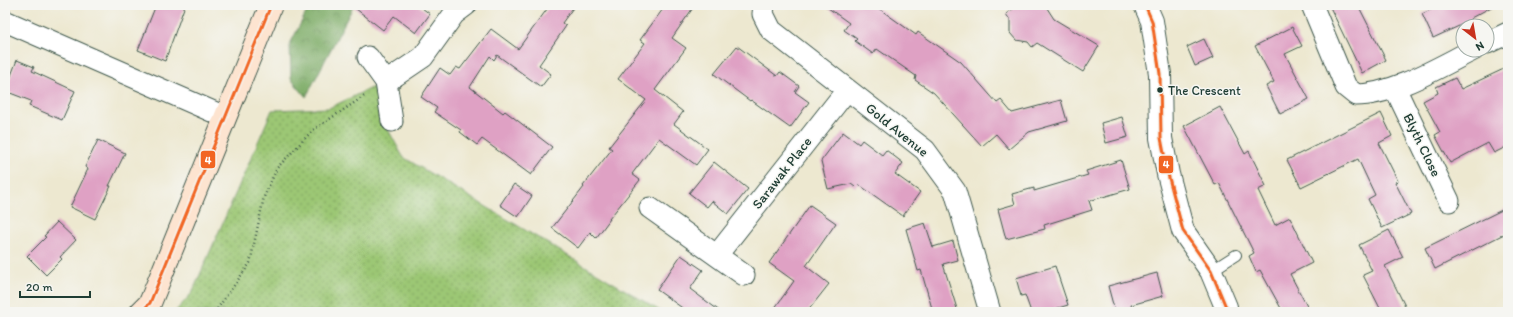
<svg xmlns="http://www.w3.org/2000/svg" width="1513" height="317" font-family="Itim,sans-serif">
<defs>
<pattern id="grass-dots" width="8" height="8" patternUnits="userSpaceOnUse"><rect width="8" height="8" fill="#9cc774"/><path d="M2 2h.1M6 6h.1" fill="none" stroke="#7fa360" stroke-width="1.8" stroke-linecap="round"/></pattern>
<pattern id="forest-crowns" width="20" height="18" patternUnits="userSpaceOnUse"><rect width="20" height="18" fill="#7dac66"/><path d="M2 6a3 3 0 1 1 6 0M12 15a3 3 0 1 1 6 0" fill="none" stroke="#668d55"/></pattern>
</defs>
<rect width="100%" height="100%" fill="#f6f6f2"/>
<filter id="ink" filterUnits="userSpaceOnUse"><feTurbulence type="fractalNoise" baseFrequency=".025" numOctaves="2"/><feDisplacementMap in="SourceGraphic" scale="8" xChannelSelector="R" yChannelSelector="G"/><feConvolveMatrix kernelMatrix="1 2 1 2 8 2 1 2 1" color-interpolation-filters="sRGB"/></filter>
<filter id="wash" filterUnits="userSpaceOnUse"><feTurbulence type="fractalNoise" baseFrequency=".012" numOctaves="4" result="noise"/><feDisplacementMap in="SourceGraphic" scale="16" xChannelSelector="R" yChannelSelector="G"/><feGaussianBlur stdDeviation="0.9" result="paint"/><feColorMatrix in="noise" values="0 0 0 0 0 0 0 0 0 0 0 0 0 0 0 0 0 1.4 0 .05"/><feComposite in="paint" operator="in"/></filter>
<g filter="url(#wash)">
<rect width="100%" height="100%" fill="#ede8d0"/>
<!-- grass -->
<path fill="url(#grass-dots)" stroke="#5e8254" d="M373,87L384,122L403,157L662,312H175L192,293L272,110L329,108Z"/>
<!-- forest -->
<path fill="url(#forest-crowns)" stroke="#4e744d" d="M310,5H354L306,97L291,79L290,44Z"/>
<g id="blocks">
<!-- building -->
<g fill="#dfa1c4">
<path d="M156,5H185L165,61L138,50Z"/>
<path d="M351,5H418L430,14L416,33L394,16L383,30Z"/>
<path d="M550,5H575L562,23L566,26L539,65L551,74L541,87L497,55L494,60L490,56L470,87L503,113L505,111L552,147L531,175L482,139L477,145L460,132L461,130L434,112L437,108L421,97L440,68L450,75L456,67L460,69L491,29L518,49Z"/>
<path d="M666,5H695L672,38L686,48L655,90L683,112L674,124L708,149L696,165L659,138L632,174L640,180L609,219H610L596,238L590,232L578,248L552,228L584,187L583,186L612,149L609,147L646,100L618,79L645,43L640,40Z"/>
<path d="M824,5H874L916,35L918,32L961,62L997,103L1001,100L1012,113L1061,100L1067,121L1029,132L1009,149L996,134L982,146L934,93L915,80L916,76L877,49L873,54L855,41L857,39L844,30L849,23Z"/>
<path d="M1018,5H1045L1054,19L1099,46L1083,72L1037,43L1032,47L1028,42L1016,40L1010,33V20L1006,14Z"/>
<path d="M1329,5H1358L1386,60L1362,73Z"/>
<path d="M1441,5H1495L1471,18L1472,20L1433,38L1422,14Z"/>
<path d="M1292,27L1302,46L1285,54L1309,99L1280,114L1266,86L1274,82L1255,46Z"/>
<path d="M1204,39L1213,58L1195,66L1187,47Z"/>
<path d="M737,46L777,76L780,72L799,86L795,92L809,102L790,128L751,100L750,101L714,74Z"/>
<path d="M17,60L34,67L32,71L75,91L62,120L29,106L31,101L5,91Z"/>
<path d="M1508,67V146L1494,153L1488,143L1450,163L1435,135L1440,132L1423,101L1438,93L1436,87L1455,78L1461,89Z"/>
<path d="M1220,107L1245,154L1249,151L1266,186L1258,190L1275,225L1290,217L1312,263L1290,274L1310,312H1283L1260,270L1256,272L1249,256L1254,253L1219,183L1215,185L1184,126Z"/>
<path d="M1381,113L1392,136L1379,143L1398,181L1395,182L1411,214L1382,228L1368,199L1375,195L1358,159L1301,187L1287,160Z"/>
<path d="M1122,117L1128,137L1106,143L1101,123Z"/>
<path d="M843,132L859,144L862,140L882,155L886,150L903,163L895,174L920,192L903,216L858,184L855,187L851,184L828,189L821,161Z"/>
<path d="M98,140L125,153L109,186H111L95,219L70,207L88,169L85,167Z"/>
<path d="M1121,160L1130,189L1089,201L1092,210L1044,225L1045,229L1006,239L998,209L1015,204L1012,194L1034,188V191L1088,175L1086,171Z"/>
<path d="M714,162L748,189L728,214L712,201L707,207L689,193Z"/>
<path d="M514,184L532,196L518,217L500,205Z"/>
<path d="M810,205L836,223L806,266L829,284L807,312H772L794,281L769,263Z"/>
<path d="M1508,207V232L1435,269L1425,248Z"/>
<path d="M57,222L76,240L60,257L62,259L46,275L27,256L46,237L44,236Z"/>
<path d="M925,223L933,247L953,241L958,260L943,264L958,312H933L921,270L918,271L906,229Z"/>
<path d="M1389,230L1403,257L1385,266L1408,312H1382L1363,275L1372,271L1359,245Z"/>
<path d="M681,255L703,270L690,289L721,312H688L657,290Z"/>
<path d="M1055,266L1068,305L1045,312H1031L1025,295L1021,296L1016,278Z"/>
<path d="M1157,273L1163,296L1131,305L1133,312H1115L1108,286Z"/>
</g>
</g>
</g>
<g filter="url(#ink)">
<use href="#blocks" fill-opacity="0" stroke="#3e574b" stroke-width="1"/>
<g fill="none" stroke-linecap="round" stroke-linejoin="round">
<!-- service casing -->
<g stroke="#3e574b" stroke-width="12">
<path id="service" d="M1211,271L1236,255"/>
</g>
<!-- minor casing -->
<g stroke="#3e574b" stroke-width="23">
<g id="minor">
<path d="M764,5L763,14L771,30L925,150L955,191L990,312"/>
<path d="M1312,5L1346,87L1356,95C1393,95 1439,67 1473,50"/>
<path d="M5,21L225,117"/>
<path d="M1487,43L1508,33"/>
<path d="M368,57L386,82L392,121"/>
<path d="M386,82L423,57L454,14L466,5"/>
<path d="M1395,88L1449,201"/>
<path d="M650,208L744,275"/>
<path d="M717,255L847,90"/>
</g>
</g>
<!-- tertiary casing -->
<g stroke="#3e574b" stroke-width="24">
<path id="tertiary" d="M1145,5L1152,21L1160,74L1161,138L1168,174L1183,231L1211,271L1226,307V312"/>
</g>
<!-- secondary casing -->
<g stroke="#3e574b" stroke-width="24">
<path id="secondary" d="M141,312L150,303L271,5"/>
</g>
<!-- path -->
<path stroke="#3e574b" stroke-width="2.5" stroke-dasharray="1 3" stroke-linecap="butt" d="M215,312L250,263L264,197L277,168L313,130L366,95"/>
<!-- service -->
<use href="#service" stroke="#fff" stroke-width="10"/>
<!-- minor -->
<use href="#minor" stroke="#fff" stroke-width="21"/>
<!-- tertiary -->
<use href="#tertiary" stroke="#fff" stroke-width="22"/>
<!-- secondary -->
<use href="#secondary" stroke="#fde4d0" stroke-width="22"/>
<!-- bus-1 casing -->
<g stroke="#f6f6f2" stroke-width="6">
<g id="bus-1">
<path d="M1145,5L1152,21L1160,74L1161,138L1168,174L1183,231L1211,271L1226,307V312"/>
<path d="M141,312L150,303L271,5"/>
</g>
</g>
<!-- bus-1 -->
<use href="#bus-1" stroke="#f26522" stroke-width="3"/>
</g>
</g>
<!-- markers -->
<circle fill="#1f3d34" stroke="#f6f6f2" stroke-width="1.5" cx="1160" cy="90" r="3.5"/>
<g text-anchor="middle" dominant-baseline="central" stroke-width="3" stroke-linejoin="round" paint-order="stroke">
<!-- bus labels -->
<g font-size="13" fill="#1f3d34" stroke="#f6f6f2" text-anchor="start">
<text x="1168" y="90">The Crescent</text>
</g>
<!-- street labels -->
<g font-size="14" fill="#1f3d34" stroke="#f6f6f2">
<text transform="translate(897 130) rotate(39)">Gold Avenue</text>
<text transform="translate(1422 145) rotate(64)">Blyth Close</text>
<text transform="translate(782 173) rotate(-52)">Sarawak Place</text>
</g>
</g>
<g stroke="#f6f6f2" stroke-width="1.5">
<rect x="200" y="150" width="16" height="19" rx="4" fill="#f26522"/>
<rect x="1158" y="155" width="16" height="19" rx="4" fill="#f26522"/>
</g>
<g font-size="11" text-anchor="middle" font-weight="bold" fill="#fff">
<text x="208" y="164">4</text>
<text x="1166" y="168">4</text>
</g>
<!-- margin -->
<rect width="1513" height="317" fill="none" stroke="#f6f6f2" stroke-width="20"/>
<!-- north arrow -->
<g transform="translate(1475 38) rotate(149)"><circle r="19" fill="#f6f6f2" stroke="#a0aca6"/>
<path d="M0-3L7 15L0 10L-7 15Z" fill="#c8321e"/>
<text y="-6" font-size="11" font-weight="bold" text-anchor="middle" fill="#1f3d34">N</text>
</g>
<!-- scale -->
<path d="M20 291v6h70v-6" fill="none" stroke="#1f3d34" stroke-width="2"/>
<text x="26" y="291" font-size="12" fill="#1f3d34" stroke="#f6f6f2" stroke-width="3" paint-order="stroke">20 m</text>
</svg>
